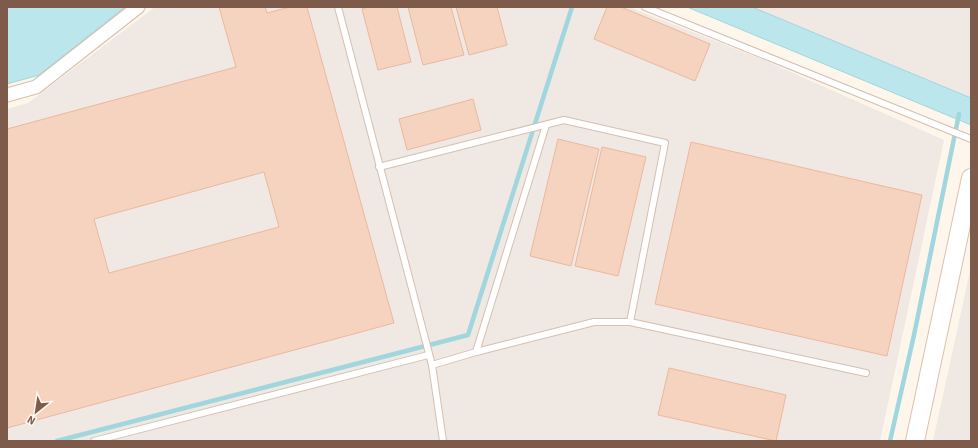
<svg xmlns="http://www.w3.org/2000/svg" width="978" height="448" font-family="'Source Sans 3',sans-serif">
<rect width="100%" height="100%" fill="#fef6ea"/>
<!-- industrial -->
<g fill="#efe8e3">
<path d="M155,7H629L759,58L944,140L880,441H7V109L28,103Z"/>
<path d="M752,7H971V98Z"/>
<path d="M971,266V441H933L949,368Z"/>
</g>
<!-- water -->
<g fill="#bbe6eb" stroke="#a0d6de">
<path d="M7,7H125L39,75L7,84Z"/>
<path d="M687,7H752L971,98V125Z"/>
</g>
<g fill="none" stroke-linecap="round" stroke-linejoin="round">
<!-- stream -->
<g stroke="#a0d6de" stroke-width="4.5">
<path d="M57,441L468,335L572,7"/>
<path d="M890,441L914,335L959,114"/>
</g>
</g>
<!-- building -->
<g fill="#f6d3bf" stroke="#ebb89d" fill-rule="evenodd">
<path d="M219,7H265L267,13L290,7H307L394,323L7,428V129L236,67ZM264,172L279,227L109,273L94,219Z"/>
<path d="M368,7H397L411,62L378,70L362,9Z"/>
<path d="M408,7H451L464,55L423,65Z"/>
<path d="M456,7H497L507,45L469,55Z"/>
<path d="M607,7H621L710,44L695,81L594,39Z"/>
<path d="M473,99L481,130L407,150L399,119Z"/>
<path d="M558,139L599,149L571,266L530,256Z"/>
<path d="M691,142L922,195L887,356L655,304Z"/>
<path d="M602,147L646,157L618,276L575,266Z"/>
<path d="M669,368L786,395L776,441L658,415Z"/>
</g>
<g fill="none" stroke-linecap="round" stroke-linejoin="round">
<!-- lane casing -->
<g stroke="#d5bfb0" stroke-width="8">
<g id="lane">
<path d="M338,7L432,365L443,441"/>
<path d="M645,7L971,139"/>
<path d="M379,167L564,120L665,143L630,322"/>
<path d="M476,352L546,125"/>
<path d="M432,365L476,352L594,322H630L866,373"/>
<path d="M94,441L428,355"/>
</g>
</g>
<!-- street casing -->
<g stroke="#d5bfb0" stroke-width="15">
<path id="street" d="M7,95L36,87L138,7"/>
</g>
<!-- secondary casing -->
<g stroke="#dac1af" stroke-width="20">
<path id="secondary" d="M915,441L971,178"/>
</g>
<!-- lane -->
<use href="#lane" stroke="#fff" stroke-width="6"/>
<!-- street -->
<use href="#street" stroke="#fff" stroke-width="13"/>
<!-- secondary -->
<use href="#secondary" stroke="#fff" stroke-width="18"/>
</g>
<!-- border -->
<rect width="978" height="448" fill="none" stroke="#7d5a49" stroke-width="16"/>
<!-- north arrow -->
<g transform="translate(36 412) rotate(210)" stroke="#fff9f2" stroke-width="3" paint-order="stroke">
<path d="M0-3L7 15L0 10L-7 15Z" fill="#7d5a49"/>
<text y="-6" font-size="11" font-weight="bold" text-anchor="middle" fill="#7d5a49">N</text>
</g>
</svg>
